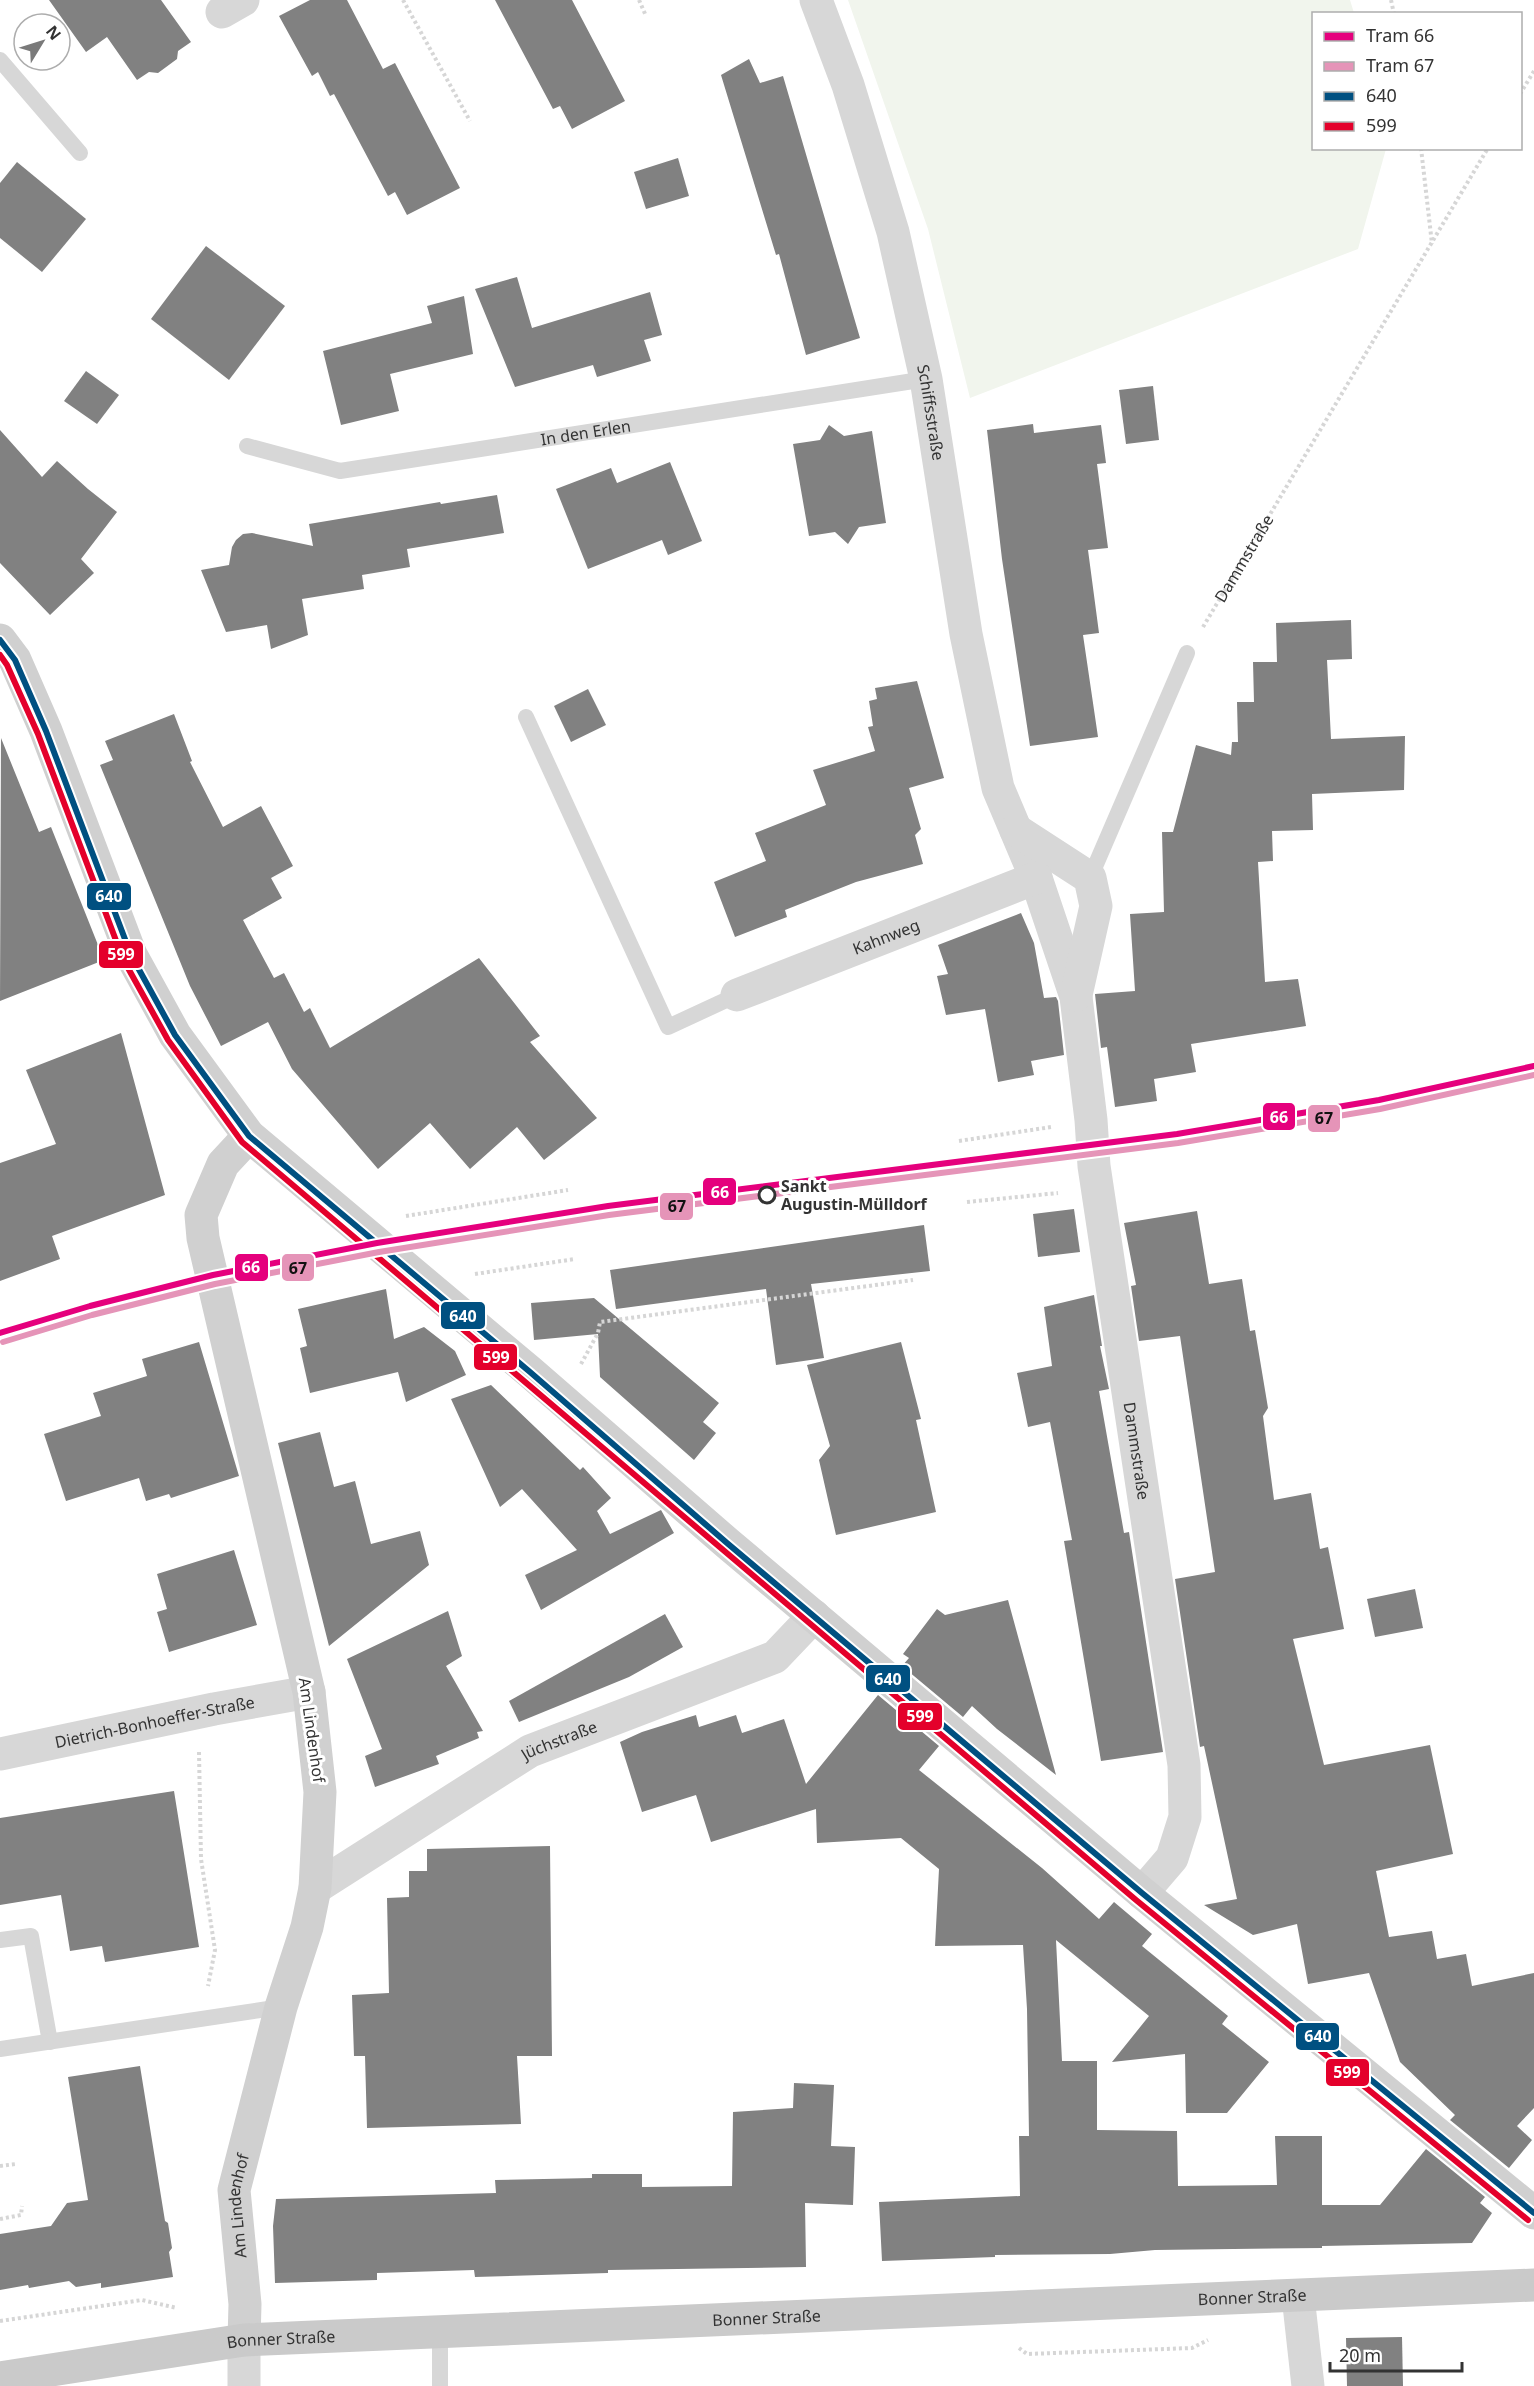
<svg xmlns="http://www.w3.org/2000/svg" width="1534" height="2386" font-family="'Noto Sans',sans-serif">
<rect width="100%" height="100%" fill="#fff"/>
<!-- green -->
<path fill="#f1f5ed" d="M848,0H1350L1354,13L1314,14V148L1386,149L1358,249L970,398L928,229Z"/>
<!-- building -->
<g fill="#818181">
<path d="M49,0H161L191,42L178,51L177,59L158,73L149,72L137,80L107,37L86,52Z"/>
<path d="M310,0H347L383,69L395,63L460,188L407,215L395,192L388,196L334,94L330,96L318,72L312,76L279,16Z"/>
<path d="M495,0H572L625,101L572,129L560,106L553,109Z"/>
<path d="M749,59L760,83L783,76L860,338L806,355L779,254L776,255L721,75Z"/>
<path d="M678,158L689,196L646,209L634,172Z"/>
<path d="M17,162L86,219L42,272L0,238V183Z"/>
<path d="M206,246L285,306L229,380L151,319Z"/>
<path d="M517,277L532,328L650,292L662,335L644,340L651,361L597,377L593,365L515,387L475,289Z"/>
<path d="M464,296L473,354L390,374L399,411L341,425L323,351L432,323L427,306Z"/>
<path d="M86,371L119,395L97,424L64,401Z"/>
<path d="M1153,386L1159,440L1126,444L1119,390Z"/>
<path d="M1033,424L1034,433L1101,425L1106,463L1097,464L1108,548L1088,550L1099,633L1083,635L1098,737L1030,746L1002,559L987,430Z"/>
<path d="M829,425L844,436L872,431L886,523L859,527L848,544L835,532L809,536L793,444L820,440Z"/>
<path d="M0,430L42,477L57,461L88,489L117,512L81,559L94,573L50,615L0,563Z"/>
<path d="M670,462L702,541L668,555L662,540L588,569L556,489L611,468L617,483Z"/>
<path d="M497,495L504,533L407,549L410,567L362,575L364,589L302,599L308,635L271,649L267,625L226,632L201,570L229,565L232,547L236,540L243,534L252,533L313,546L309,524L440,502L441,504Z"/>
<path d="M1351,620L1352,659L1327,660L1331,739L1405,736L1404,790L1312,794L1313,830L1272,831L1273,861L1258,862L1265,982L1298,979L1306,1026L1191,1044L1196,1072L1154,1079L1157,1101L1115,1107L1107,1047L1101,1048L1095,994L1135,991L1130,914L1164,912L1162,832H1173L1196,745L1231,755L1232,742H1238L1237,702H1254L1253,662H1277L1276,623Z"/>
<path d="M917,681L944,778L909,788L921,829L915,835L923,864L856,882L785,910L787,917L735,937L714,882L766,861L755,833L826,805L813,770L875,751L868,727L873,726L869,701L877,699L875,688Z"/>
<path d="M588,689L606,725L571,742L554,706Z"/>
<path d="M174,714L192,761L190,762L223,827L261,806L293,866L271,878L282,898L243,920L274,978L284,973L304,1012L310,1008L330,1048L479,958L540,1036L530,1042L597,1118L544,1160L517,1127L470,1169L430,1123L378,1169L292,1069L268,1022L221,1046L190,986L100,765L113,760L105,741Z"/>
<path d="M1,738L39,832L51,827L104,960L0,1001Z"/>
<path d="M1021,913L1034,943L1044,998L1056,997L1058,1001L1064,1055L1031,1061L1034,1075L998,1082L985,1009L946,1015L937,976L948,974L938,945Z"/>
<path d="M121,1033L165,1195L52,1236L60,1259L0,1281V1163L56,1144L26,1070Z"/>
<path d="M1074,1209L1080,1252L1038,1257L1033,1214Z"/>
<path d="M1197,1211L1209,1284L1242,1279L1250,1331L1255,1330L1268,1408L1263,1416L1274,1500L1311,1493L1320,1549L1328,1547L1344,1629L1293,1639L1324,1765L1430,1745L1453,1854L1376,1871L1389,1937L1432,1931L1437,1959L1466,1954L1472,1986L1534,1973V2108L1517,2126L1532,2140L1509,2168L1450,2120L1455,2115L1400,2062L1369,1973L1308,1984L1297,1924L1253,1935L1204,1905L1237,1899L1204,1746L1200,1747L1175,1579L1215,1572L1180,1336L1139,1341L1131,1286L1136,1285L1124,1223Z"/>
<path d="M924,1225L930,1271L811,1284L824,1358L776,1365L766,1289L616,1309L610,1270Z"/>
<path d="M386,1289L394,1339L424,1327L455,1351L466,1375L406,1402L398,1372L310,1393L300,1348L307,1346L298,1309Z"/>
<path d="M1094,1295L1102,1346H1100L1109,1389L1099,1391L1124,1533L1129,1532L1163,1752L1101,1761L1064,1541L1072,1540L1050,1422L1028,1427L1017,1373L1052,1366L1044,1307Z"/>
<path d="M594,1298L719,1403L703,1422L716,1433L694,1460L600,1377L598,1334L534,1340L531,1303Z"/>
<path d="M199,1342L239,1476L171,1498L169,1494L146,1501L139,1478L66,1501L44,1434L101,1416L93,1393L147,1376L142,1359Z"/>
<path d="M901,1342L921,1419L916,1420L936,1512L836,1535L819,1460L830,1446L807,1365Z"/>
<path d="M491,1385L580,1470L583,1467L611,1498L597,1511L610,1534L661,1510L674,1533L541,1610L525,1575L577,1550L522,1489L500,1507L451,1399Z"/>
<path d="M320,1432L334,1487L355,1481L371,1544L420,1531L429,1565L329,1646L278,1443Z"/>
<path d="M234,1550L257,1625L169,1652L157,1612L167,1609L157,1574Z"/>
<path d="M1415,1589L1423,1628L1375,1637L1367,1599Z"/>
<path d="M1008,1600L1056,1775L997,1729L972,1706L963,1717L902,1666L909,1658L903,1654L937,1609L945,1615Z"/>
<path d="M448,1611L462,1656L446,1666L483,1731L477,1732L479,1738L436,1756L439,1764L375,1787L365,1756L382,1749L347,1659Z"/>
<path d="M665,1614L683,1647L629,1677L519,1722L509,1701Z"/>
<path d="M878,1695L939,1746L919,1770L1042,1868L1099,1919L1114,1902L1152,1934L1142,1946L1228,2016L1222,2024L1269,2062L1227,2113H1186L1185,2054L1112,2062L1149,2016L1056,1940L1062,2061H1097V2130L1177,2131L1178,2186L1277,2185L1275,2136H1322V2205H1380L1426,2149L1485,2197L1480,2203L1492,2213L1472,2243L1322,2246V2248L1155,2250L1110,2254L995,2255V2257L882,2261L879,2202L1020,2196L1019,2136H1029L1027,2009L1023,1945L935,1946L939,1869L901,1838L817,1843L816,1809L711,1842L696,1795L642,1812L620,1742L642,1732L696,1715L699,1727L736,1715L742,1733L784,1719L806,1784Z"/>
<path d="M174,1791L199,1947L105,1962L102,1946L70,1951L61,1895L0,1905V1818Z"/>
<path d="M550,1846L552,2056H517L521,2124L367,2128L365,2056H354L352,1995L389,1993L387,1898L409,1897V1871H427V1849Z"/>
<path d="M140,2066L165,2221L168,2223L172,2248L169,2252L173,2277L101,2288V2283L76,2287L69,2281L29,2288L28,2285L0,2290V2234L51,2226L67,2203L88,2200L68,2077Z"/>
<path d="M794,2083L834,2085L831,2146L855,2147L853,2205L805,2203L806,2267L608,2270V2273L475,2277L474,2270L377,2273V2280L275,2283L273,2226L276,2199L496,2193L495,2180L592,2178V2174H642V2187L732,2186L733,2112L793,2108Z"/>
<path d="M1402,2337L1403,2386H1347L1346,2338Z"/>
</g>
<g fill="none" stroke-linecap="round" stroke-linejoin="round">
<!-- path -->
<g stroke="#d6d6d6" stroke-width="4" stroke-dasharray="3 3" stroke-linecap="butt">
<path d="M403,0L470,121"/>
<path d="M639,0L646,16"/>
<path d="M1391,0L1394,14"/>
<path d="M1520,94L1534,71"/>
<path d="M1421,148L1432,244"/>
<path id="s1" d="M1203,627L1488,148"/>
<path d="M959,1141L1051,1127"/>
<path d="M967,1202L1058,1193"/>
<path d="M406,1216L568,1190"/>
<path d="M475,1274L575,1259"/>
<path d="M581,1364L598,1333L600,1322L913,1280"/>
<path d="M199,1752L201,1859L215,1950L208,1986"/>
<path d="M0,2166L16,2164"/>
<path d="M0,2219L21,2215L22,2206"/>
<path d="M0,2321L142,2300L177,2308"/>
<path d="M1019,2348L1027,2354L1192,2348L1208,2340"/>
</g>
<!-- lane -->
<g stroke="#d7d7d7" stroke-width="16">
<path d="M0,60L80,153"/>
<path id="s2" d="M247,446L340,471L926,379"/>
<path d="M526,717L668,1027L737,995"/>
<path d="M1090,878L1187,653"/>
<path d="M0,1940L31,1936L50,2042"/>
<path d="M0,2049L281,2007"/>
<path d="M440,2332V2386"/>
</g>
<!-- street -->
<g stroke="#d7d7d7" stroke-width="33">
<path id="s3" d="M816,0L848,85L893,232L926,379L966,634L998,788L1036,878L1076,997L1091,1120L1094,1166L1184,1765L1185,1817L1172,1858L1142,1893"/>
<path d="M222,12L243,0"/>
<path d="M1016,830L1090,878L1096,906L1076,995"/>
<path id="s4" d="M737,995L1036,878"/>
<path id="s5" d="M0,1754L214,1709L309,1692"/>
<path id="s6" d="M315,1888L530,1751L775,1657L814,1616"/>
<path d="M1298,2296L1308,2386"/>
<path d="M244,2386V2340"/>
</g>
<!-- secondary -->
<g stroke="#d0d0d0" stroke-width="33">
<path d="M0,640L15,660L46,731L131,955L175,1035L249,1136L530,1372L727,1543L1142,1893L1534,2213"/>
<path id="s7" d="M244,2340L245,2304L234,2190L281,2007L307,1927L315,1888L320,1792L309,1692L203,1238L201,1215L223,1164L249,1136"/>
</g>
<!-- primary -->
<path stroke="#cacaca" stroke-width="33" id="s8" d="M0,2378L244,2340L1534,2285"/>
<!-- bus-1 casing -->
<g stroke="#fff" stroke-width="10">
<path id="bus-1" d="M0,640L15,660L46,731L131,955L175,1035L249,1136L530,1372L727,1543L1142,1893L1534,2213"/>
</g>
<!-- bus-2 casing -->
<g stroke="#fff" stroke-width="10">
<path id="bus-2" d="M0,655L7,665L38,734L123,959L168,1040L242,1142L1136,1900L1528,2220"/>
</g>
<!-- bus-1 -->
<use href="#bus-1" stroke="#005081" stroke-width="6"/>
<!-- bus-2 -->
<use href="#bus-2" stroke="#e4002b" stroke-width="6"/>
<!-- tram-1 casing -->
<g stroke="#fff" stroke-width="10">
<path id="tram-1" d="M0,1333L90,1306L213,1275L377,1243L608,1206L1177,1134L1379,1100L1534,1066"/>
</g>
<!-- tram-2 casing -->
<g stroke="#fff" stroke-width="10">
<path id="tram-2" d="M3,1342L92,1315L215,1284L379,1252L609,1215L1178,1143L1380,1109L1534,1075"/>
</g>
<!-- tram-1 -->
<use href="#tram-1" stroke="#e5007d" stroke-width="6"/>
<!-- tram-2 -->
<use href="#tram-2" stroke="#e594b8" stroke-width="6"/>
</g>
<!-- markers -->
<circle fill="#fff" stroke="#333" stroke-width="3" cx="767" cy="1195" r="8"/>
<g text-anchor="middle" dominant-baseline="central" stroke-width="6" stroke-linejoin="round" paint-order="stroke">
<!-- street labels -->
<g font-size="16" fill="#333" stroke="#fff">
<text stroke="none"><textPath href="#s3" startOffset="429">Schiffsstraße</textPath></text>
<text stroke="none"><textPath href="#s2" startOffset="345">In den Erlen</textPath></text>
<text stroke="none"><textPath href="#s1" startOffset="80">Dammstraße</textPath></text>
<text stroke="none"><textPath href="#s4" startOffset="160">Kahnweg</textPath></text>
<text stroke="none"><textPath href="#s3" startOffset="1492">Dammstraße</textPath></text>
<text stroke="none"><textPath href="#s5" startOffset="158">Dietrich-Bonhoeffer-Straße</textPath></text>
<text transform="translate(312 1730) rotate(82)">Am Lindenhof</text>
<text stroke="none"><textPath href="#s6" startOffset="286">Jüchstraße</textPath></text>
<text stroke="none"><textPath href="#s7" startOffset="135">Am Lindenhof</textPath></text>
<text stroke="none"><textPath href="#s8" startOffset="1256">Bonner Straße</textPath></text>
<text stroke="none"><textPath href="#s8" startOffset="770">Bonner Straße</textPath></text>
<text stroke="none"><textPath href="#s8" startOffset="284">Bonner Straße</textPath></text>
</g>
<!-- stop labels -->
<g font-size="16" font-weight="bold" fill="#333" stroke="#fff" text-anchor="start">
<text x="781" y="1186">Sankt<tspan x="781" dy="18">Augustin-Mülldorf</tspan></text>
</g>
</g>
<g stroke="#fff" stroke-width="2">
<rect x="86" y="882" width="46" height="29" rx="6" fill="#005081"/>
<rect x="98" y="940" width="46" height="29" rx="6" fill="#e4002b"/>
<rect x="1262" y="1102" width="34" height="29" rx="6" fill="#e5007d"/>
<rect x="1307" y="1104" width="34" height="29" rx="6" fill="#e594b8"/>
<rect x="702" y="1177" width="35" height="29" rx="6" fill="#e5007d"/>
<rect x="659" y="1192" width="35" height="29" rx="6" fill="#e594b8"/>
<rect x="234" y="1253" width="35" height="29" rx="6" fill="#e5007d"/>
<rect x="281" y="1253" width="34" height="29" rx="6" fill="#e594b8"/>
<rect x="440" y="1301" width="46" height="29" rx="6" fill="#005081"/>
<rect x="473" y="1343" width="45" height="28" rx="6" fill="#e4002b"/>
<rect x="865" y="1664" width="46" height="29" rx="6" fill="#005081"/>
<rect x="897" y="1702" width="46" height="29" rx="6" fill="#e4002b"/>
<rect x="1295" y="2022" width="45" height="29" rx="6" fill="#005081"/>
<rect x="1325" y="2058" width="45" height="29" rx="6" fill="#e4002b"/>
</g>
<g font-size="16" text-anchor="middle" font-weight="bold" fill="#fff">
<text x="109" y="902">640</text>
<text x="121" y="960">599</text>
<text x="1279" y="1123">66</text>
<text x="720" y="1198">66</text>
<text x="251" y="1273">66</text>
<text x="463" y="1322">640</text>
<text x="496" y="1363">599</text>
<text x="888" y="1685">640</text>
<text x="920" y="1722">599</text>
<text x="1318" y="2042">640</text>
<text x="1347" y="2078">599</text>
</g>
<g font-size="16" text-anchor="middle" font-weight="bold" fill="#111">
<text x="1324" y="1124">67</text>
<text x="677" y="1212">67</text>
<text x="298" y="1274">67</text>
</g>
<!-- legend -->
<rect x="1312" y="12" width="210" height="138" fill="#ffffff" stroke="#adadad" stroke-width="1.5"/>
<rect x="1324" y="32" width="30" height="9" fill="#e5007d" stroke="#adadad" stroke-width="1.5"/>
<text x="1366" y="42" font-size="18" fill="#333333">Tram 66</text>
<rect x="1324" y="62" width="30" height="9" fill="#e594b8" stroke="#adadad" stroke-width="1.5"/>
<text x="1366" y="72" font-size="18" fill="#333333">Tram 67</text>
<rect x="1324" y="92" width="30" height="9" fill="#005081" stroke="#adadad" stroke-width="1.5"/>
<text x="1366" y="102" font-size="18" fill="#333333">640</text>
<rect x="1324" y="122" width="30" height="9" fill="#e4002b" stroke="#adadad" stroke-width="1.5"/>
<text x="1366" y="132" font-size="18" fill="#333333">599</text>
<!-- north arrow -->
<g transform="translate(42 42) rotate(52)"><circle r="28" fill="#ffffff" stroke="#adadad" stroke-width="1.5"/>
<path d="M0-4.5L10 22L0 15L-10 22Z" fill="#7a7a7a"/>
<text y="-9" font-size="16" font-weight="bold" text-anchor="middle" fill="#333333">N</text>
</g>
<!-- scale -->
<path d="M1330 2362v9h132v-9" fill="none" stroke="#333333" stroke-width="3"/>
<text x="1339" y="2362" font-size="18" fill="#333333" stroke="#ffffff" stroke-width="4.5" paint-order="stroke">20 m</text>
</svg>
